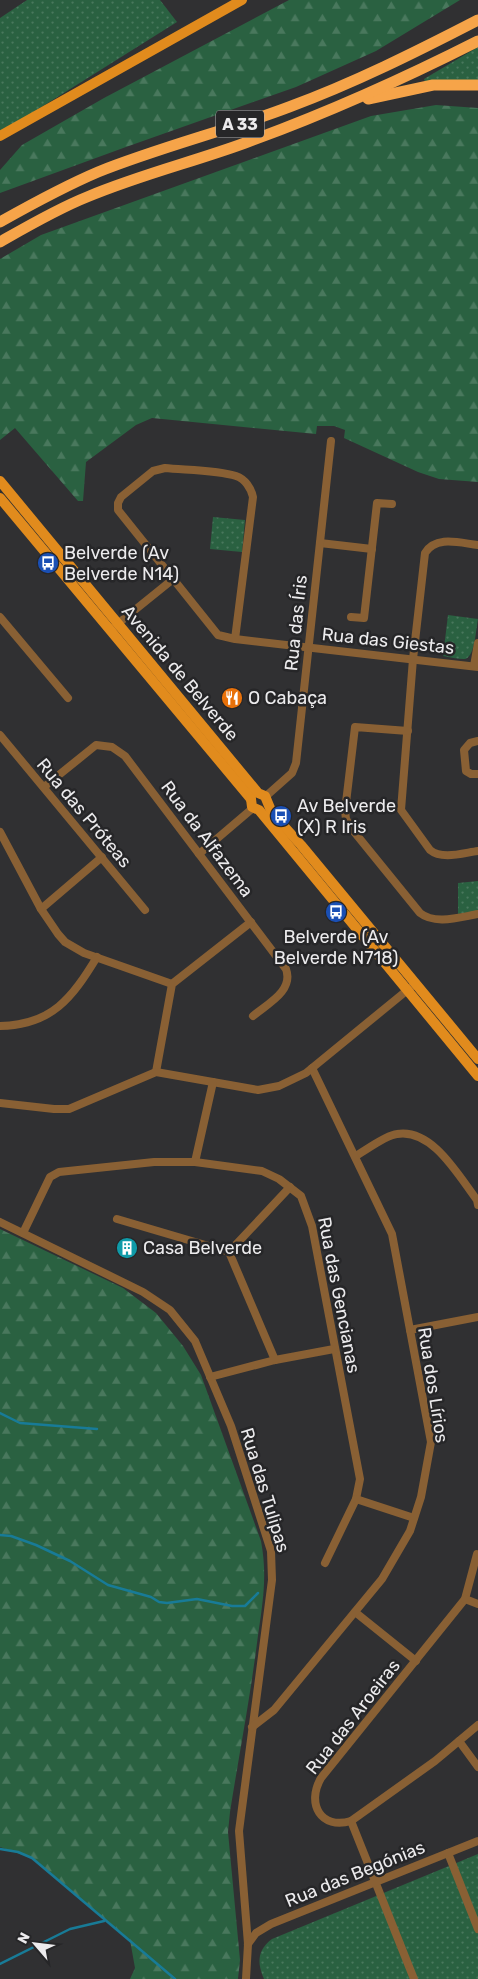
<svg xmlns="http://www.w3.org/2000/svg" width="478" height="1979" font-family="Rubik,sans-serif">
<defs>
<pattern id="grass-dots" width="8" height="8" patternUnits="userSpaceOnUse" patternTransform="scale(1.25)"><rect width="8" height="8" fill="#2a6141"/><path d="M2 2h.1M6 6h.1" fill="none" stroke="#49785d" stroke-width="1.8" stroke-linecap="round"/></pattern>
<pattern id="forest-firs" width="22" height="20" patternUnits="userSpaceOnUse" patternTransform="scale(1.25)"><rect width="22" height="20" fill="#2a6141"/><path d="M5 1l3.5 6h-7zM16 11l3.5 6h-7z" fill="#49785d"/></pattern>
</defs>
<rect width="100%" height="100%" fill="#303032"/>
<!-- grass -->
<g fill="url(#grass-dots)">
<path d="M27,0H160L177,22L0,133V18Z"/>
<path d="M478,47V80L425,82L424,79Z"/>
<path d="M213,517L245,520L242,552L210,549Z"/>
<path d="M448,615L478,619C476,628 475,659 464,659C457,659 450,657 443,656Z"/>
<path d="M478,881V911L458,914V883Z"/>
<path d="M478,1854V1979H264C257,1963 257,1950 272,1939Z"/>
</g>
<!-- forest -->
<g fill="url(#forest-firs)">
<path d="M289,0H460L376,51L296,87L126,147L0,193V170L22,145L104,98Z"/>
<path d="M436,105L478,108V482L439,479L418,472L344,438L345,430L334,426H317L316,434L152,418L136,425L86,462L83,501H78L15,428L0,440V259L41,235L371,116Z"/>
<path d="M0,1229L123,1288L156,1313L183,1346L201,1375L261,1541C268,1578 262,1606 257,1643C250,1699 239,1755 230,1812L228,1832L240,1960L238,1979H130L135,1968L130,1940L34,1859L0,1847Z"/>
</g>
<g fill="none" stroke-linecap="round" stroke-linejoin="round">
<!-- stream -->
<g stroke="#187b97" stroke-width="2.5">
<path d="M0,1413L20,1423L97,1429"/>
<path d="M0,1535L11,1536L36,1545L70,1561L108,1585L151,1597L159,1602L167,1603L197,1599L232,1606H245L258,1593"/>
<path d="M0,1849L18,1852L32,1858L175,1979"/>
<path d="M0,1964L70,1929L104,1921"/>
</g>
<!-- minor -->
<g stroke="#896034" stroke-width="8">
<path d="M320,543L372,549"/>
<path d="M478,545C460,543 436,535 425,553L413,659L401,810L430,850C442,860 463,853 478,851"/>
<path d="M0,617L68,698"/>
<path d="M351,617L364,618L377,503L392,504"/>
<path d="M115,626L172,580"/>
<path d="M235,639L253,497C251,488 245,479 236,476C218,470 184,470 165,468L153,471L121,497L118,503V510L218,635L235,639L478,667"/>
<path d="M474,666L478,643"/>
<path d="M408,731L355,727L345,811L346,819L351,828L420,913C435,925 460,917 478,914"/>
<path d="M0,735L145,910"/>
<path d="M478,741L470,743L464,750L466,771L471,774H478"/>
<path d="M44,787L96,745L112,747L125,756L286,969C294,991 267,1004 253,1016"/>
<path d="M265,797L292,773L296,763L331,441"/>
<path d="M0,832L41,909L58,934L65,942L84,953L172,984"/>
<path d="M199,854L253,808"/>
<path d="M41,909L102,857"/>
<path d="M0,1026C52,1025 72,998 97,957"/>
<path d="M156,1072L172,984L251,922"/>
<path d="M0,1103L54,1109H69L156,1072L258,1090L279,1086L306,1073L416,983"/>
<path d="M356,1156C366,1150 386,1135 397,1134C432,1128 458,1175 477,1200L478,1205"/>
<path d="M195,1162L213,1082"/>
<path d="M117,1219L229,1252L275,1360"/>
<path d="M0,1222L143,1292L170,1310L195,1341L231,1426L271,1551L272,1580L239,1831L248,1944L246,1979"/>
<path d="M23,1233L50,1177L59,1172L154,1162H195L262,1171L279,1179L301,1196L312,1226L360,1479L356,1499L325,1563"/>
<path d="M229,1252L290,1187"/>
<path d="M410,1330L478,1317"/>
<path d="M210,1377L275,1360L334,1349"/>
<path d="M356,1499L414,1518"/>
<path d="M477,1554L465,1599L321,1778C306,1804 321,1830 351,1821L435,1761L478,1725"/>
<path d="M465,1599L478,1604"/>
<path d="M355,1612L416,1661"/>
<path d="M252,1727L274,1710L382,1579L410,1531L421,1497L431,1442L392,1234L312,1068"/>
<path d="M459,1741L478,1767"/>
<path d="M351,1821L414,1979"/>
<path d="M448,1853L478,1929"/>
<path d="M248,1944L256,1933L271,1924L478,1841"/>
</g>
<!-- major -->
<g stroke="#e18b1d" stroke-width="10">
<path d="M0,136L242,0"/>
<path d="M0,481L258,793L265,796L272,813L301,845L478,1059"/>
<path d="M0,498L251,799"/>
<path d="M251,799L252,807L259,810L478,1076"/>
</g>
<!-- highway -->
<g stroke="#f6a449" stroke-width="11">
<path d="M368,99L433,85H478"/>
<path d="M0,222C32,204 65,186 98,172C160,147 226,131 289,107C354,83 416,52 478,20"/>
<path d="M0,242C28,226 57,209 87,197C139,175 193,162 245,143C325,114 403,79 478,41"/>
</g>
</g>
<!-- icons -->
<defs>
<g id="bus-disc" transform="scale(1.125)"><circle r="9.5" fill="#1a4fb4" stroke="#262628"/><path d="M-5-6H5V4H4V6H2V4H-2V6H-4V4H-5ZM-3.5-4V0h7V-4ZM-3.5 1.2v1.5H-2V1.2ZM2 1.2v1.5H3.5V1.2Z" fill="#fff"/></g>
<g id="restaurant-disc" transform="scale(1.125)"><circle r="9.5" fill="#e8710a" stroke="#262628"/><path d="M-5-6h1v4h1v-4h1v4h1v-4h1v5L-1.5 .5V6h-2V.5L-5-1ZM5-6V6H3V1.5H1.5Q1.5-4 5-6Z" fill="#fff"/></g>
<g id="building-disc" transform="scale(1.125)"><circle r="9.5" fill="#0f9aa8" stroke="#262628"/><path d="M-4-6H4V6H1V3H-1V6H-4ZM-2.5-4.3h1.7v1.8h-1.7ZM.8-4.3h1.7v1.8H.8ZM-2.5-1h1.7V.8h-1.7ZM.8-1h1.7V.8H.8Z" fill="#fff"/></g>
</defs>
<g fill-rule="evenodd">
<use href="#bus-disc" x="48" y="563"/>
<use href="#restaurant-disc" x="232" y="698"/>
<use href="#bus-disc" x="281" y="816"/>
<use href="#bus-disc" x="336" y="912"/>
<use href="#building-disc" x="127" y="1248"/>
</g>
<g text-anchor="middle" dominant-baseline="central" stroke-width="5" stroke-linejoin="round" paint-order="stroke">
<!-- shield labels -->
<rect fill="#262628" stroke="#b1b0b2" stroke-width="1" x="216" y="110.5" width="48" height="27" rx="4"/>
<g font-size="16" font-weight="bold" fill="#ecebed">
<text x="240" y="124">A 33</text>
</g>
<!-- poi labels -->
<g font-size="18" fill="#ecebed" stroke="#262628" text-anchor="start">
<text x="64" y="553">Belverde (Av<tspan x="64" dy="21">Belverde N14)</tspan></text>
<text x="248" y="698">O Cabaça</text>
<text x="297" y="806">Av Belverde<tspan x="297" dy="21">(X) R Iris</tspan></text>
<text x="336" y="937" text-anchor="middle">Belverde (Av<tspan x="336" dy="21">Belverde N718)</tspan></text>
<text x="143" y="1248">Casa Belverde</text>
</g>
<!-- street labels -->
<g font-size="18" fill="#ecebed" stroke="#262628">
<text transform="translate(296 623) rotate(-84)">Rua das Íris</text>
<text transform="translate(388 641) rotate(6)">Rua das Giestas</text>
<text transform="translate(180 673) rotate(50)">Avenida de Belverde</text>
<text transform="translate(84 813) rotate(50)">Rua das Próteas</text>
<text transform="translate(207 839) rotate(53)">Rua da Alfazema</text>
<text transform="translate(339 1295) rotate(79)">Rua das Gencianas</text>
<text transform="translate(433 1385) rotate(81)">Rua dos Lírios</text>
<text transform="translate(265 1490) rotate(73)">Rua das Tulipas</text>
<text transform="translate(353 1717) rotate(-52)">Rua das Aroeiras</text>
<text transform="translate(355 1874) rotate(-22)">Rua das Begónias</text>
</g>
</g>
<!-- north arrow -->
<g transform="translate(35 1944) rotate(298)" stroke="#262628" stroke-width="4" paint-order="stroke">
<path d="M0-4L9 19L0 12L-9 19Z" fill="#ecebed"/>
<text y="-8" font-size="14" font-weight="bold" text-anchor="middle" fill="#ecebed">N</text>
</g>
</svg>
